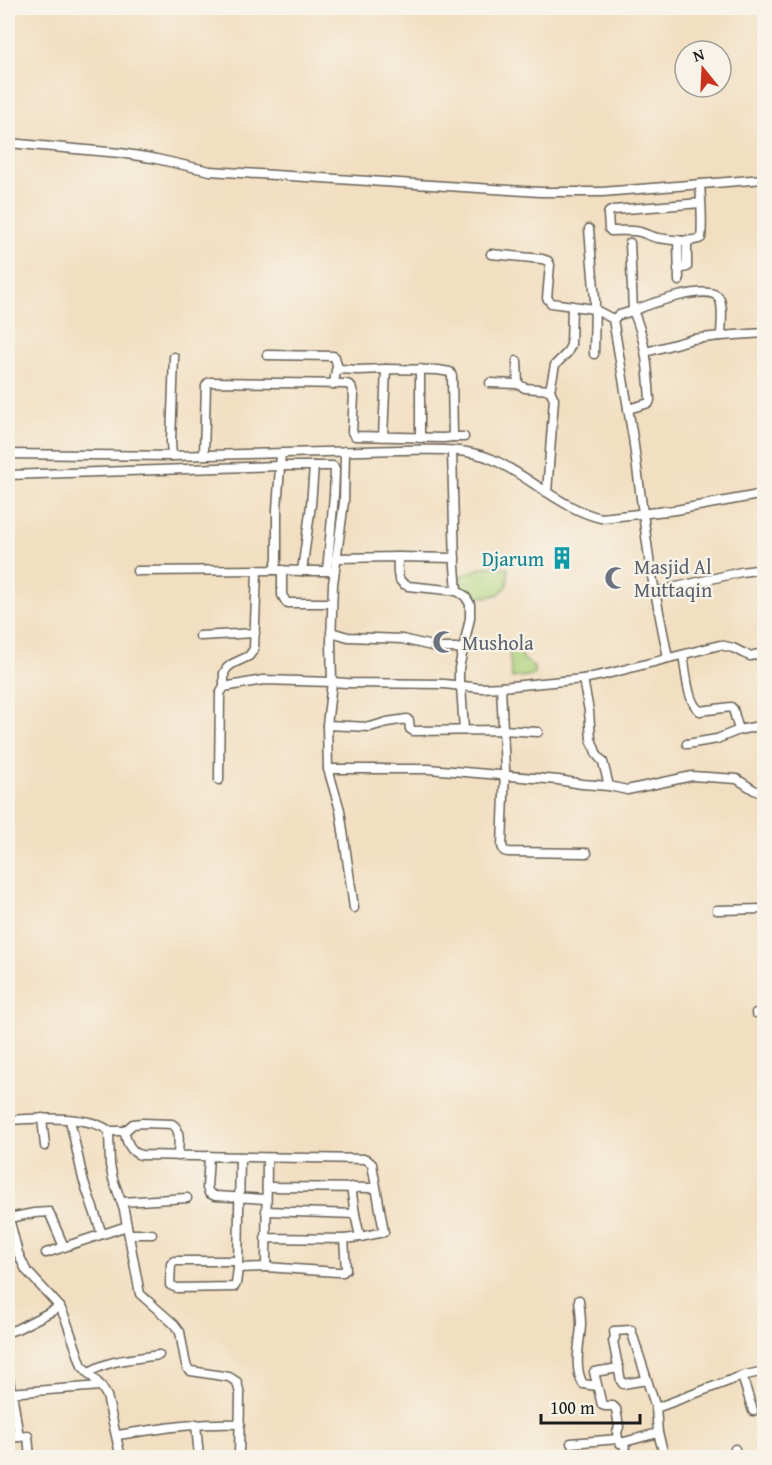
<svg xmlns="http://www.w3.org/2000/svg" width="772" height="1465" font-family="'Gentium Book Plus',serif">
<rect width="100%" height="100%" fill="#f7f3e8"/>
<filter id="ink" filterUnits="userSpaceOnUse"><feTurbulence type="fractalNoise" baseFrequency=".0167" numOctaves="2"/><feDisplacementMap in="SourceGraphic" scale="12" xChannelSelector="R" yChannelSelector="G"/><feConvolveMatrix kernelMatrix="1 2 1 2 8 2 1 2 1" color-interpolation-filters="sRGB"/></filter>
<filter id="wash" filterUnits="userSpaceOnUse"><feTurbulence type="fractalNoise" baseFrequency=".008" numOctaves="4" result="noise"/><feDisplacementMap in="SourceGraphic" scale="24" xChannelSelector="R" yChannelSelector="G"/><feGaussianBlur stdDeviation="1.35" result="paint"/><feColorMatrix in="noise" values="0 0 0 0 0 0 0 0 0 0 0 0 0 0 0 0 0 1.4 0 .05"/><feComposite in="paint" operator="in"/></filter>
<g filter="url(#wash)">
<rect width="100%" height="100%" fill="#f2dec0"/>
<!-- green -->
<g fill="#aed27b" stroke="#65774c" stroke-width="1.5">
<path d="M497,566L508,568C508,574 509,582 506,587C499,599 478,599 467,592C462,589 459,583 457,577L484,567Z"/>
<path d="M508,641H519L523,659L534,667V675L512,678Z"/>
</g>
</g>
<g filter="url(#ink)">
<g fill="none" stroke-linecap="round" stroke-linejoin="round">
<!-- minor casing -->
<g stroke="#676055" stroke-width="11">
<g id="minor">
<path d="M8,143L120,153L152,158L210,171L540,192H602L764,179"/>
<path d="M700,184C701,202 703,220 701,238C690,243 671,240 658,238C652,237 646,234 640,232C631,230 621,231 611,231L609,229L608,214L609,212L613,210L701,203"/>
<path d="M589,229L595,300L594,354"/>
<path d="M678,240L679,281"/>
<path d="M630,243L633,311C647,305 709,282 719,298C724,306 721,327 721,336L764,333"/>
<path d="M491,254L542,259L548,261L550,265L547,298L551,303L594,309L613,319L633,438L650,566L668,658"/>
<path d="M678,269L687,267V240"/>
<path d="M613,319L619,315L633,311C646,339 648,370 650,400L649,403L628,409"/>
<path d="M646,352L693,339L721,336"/>
<path d="M267,355L333,356L335,357L338,369"/>
<path d="M517,361L518,384L525,388L550,390L554,399L547,492"/>
<path d="M420,369V438"/>
<path d="M490,383L518,384"/>
<path d="M334,384L336,370L340,369L358,370L386,369"/>
<path d="M550,390L555,365L567,353L571,345L572,306"/>
<path d="M453,437H464"/>
<path d="M452,451L455,566L457,591L465,596L470,604V618L459,668V686"/>
<path d="M8,454L172,456L400,450C430,450 464,447 492,459C527,475 564,510 601,518L676,510L764,494"/>
<path d="M204,454L206,386L208,383L211,382L347,384L351,386L354,396L352,432L355,436L443,438L453,437L452,376L450,372L438,370L386,369L383,437"/>
<path d="M172,456L171,442L174,357"/>
<path d="M8,475L280,466H333L335,469L334,496L327,571"/>
<path d="M398,557C398,569 395,582 408,586L457,591"/>
<path d="M336,558L398,557L455,558"/>
<path d="M274,570L302,571L311,505L314,466"/>
<path d="M282,570V595L286,602L288,603H332"/>
<path d="M137,571L274,570L277,559V509L281,453"/>
<path d="M302,571H332"/>
<path d="M655,592L741,572L764,569"/>
<path d="M331,632L348,637L402,639L440,648H457L462,650"/>
<path d="M200,636L255,633"/>
<path d="M683,655C686,670 687,703 700,711L731,707L733,709L739,730L764,725"/>
<path d="M583,679L589,711L591,739L597,755L603,762L609,786"/>
<path d="M461,686L464,730"/>
<path d="M224,687V673L227,668L232,664L249,656L254,649L257,571"/>
<path d="M501,687L505,770L502,846L504,851L508,852L587,853"/>
<path d="M327,725L370,727L387,722L407,719L409,721L410,729L413,731L502,730L538,732"/>
<path d="M687,744L717,739L739,730"/>
<path d="M328,769H429L558,780L582,784L609,786L627,790L692,776L737,779L754,790L764,794"/>
<path d="M219,780L220,694L224,687L263,680L332,682L331,643L333,584L344,502L345,451"/>
<path d="M354,908L340,810L328,769L327,725L332,682L347,683L444,684L481,688L501,687L583,679L607,674L720,645L733,648L743,653L750,656L764,653"/>
<path d="M717,910L764,909"/>
<path d="M756,1013L764,1012"/>
<path d="M42,1118L45,1146"/>
<path d="M8,1120C34,1119 88,1114 109,1131L110,1165L113,1179L124,1210L140,1294L174,1324L180,1332L185,1360L187,1368L191,1371L229,1377L237,1382L240,1394L239,1458"/>
<path d="M70,1120L83,1179L102,1234"/>
<path d="M109,1131H125L133,1124L142,1123L172,1124C182,1130 178,1145 178,1156"/>
<path d="M125,1131C125,1140 131,1153 141,1155L366,1159L372,1164L384,1232L360,1237L344,1239"/>
<path d="M209,1156L207,1188L209,1193L215,1196L266,1199"/>
<path d="M240,1157L238,1268L266,1267"/>
<path d="M267,1187L376,1188"/>
<path d="M351,1187L355,1214"/>
<path d="M122,1202L187,1198"/>
<path d="M266,1211L355,1214L360,1237"/>
<path d="M8,1214L18,1253L26,1270L60,1307L66,1320L82,1366L101,1386L107,1396L121,1458"/>
<path d="M9,1218L34,1213L49,1212L64,1247"/>
<path d="M129,1234H152"/>
<path d="M265,1238L344,1239L346,1269L343,1272H337L266,1267L267,1158"/>
<path d="M46,1253L127,1226"/>
<path d="M237,1261H174L171,1264L170,1285L177,1288L234,1287L236,1284L238,1268"/>
<path d="M579,1300C580,1308 581,1317 581,1325C580,1344 573,1367 583,1384L597,1386"/>
<path d="M8,1332L17,1329L60,1307"/>
<path d="M88,1373C110,1359 134,1359 159,1355"/>
<path d="M742,1376L753,1411"/>
<path d="M8,1378L9,1379L11,1392"/>
<path d="M646,1380L623,1384L621,1381L613,1341L615,1338L614,1331L631,1330L656,1408"/>
<path d="M12,1392L19,1437L28,1436L30,1458"/>
<path d="M8,1393L101,1386"/>
<path d="M196,1424L199,1458"/>
<path d="M117,1435C158,1429 198,1422 240,1424"/>
<path d="M8,1438L19,1437"/>
<path d="M618,1439L617,1432L619,1427L616,1409L613,1406H605L602,1405L594,1372L619,1368"/>
<path d="M624,1442L626,1458"/>
<path d="M571,1443L618,1439L620,1443L658,1433"/>
<path d="M735,1449L736,1458"/>
<path d="M665,1458L658,1433L656,1408L742,1376L764,1371"/>
</g>
</g>
<!-- minor -->
<use href="#minor" stroke="#fff" stroke-width="8"/>
</g>
</g>
<!-- icons -->
<defs>
<g id="building-bare" transform="scale(1.8)"><path d="M-4-6H4V6H1V3H-1V6H-4ZM-2.5-4.3h1.7v1.8h-1.7ZM.8-4.3h1.7v1.8H.8ZM-2.5-1h1.7V.8h-1.7ZM.8-1h1.7V.8H.8Z" fill="#0f9aa8" stroke="#f7f3e8" stroke-width="2.5" paint-order="stroke"/></g>
<g id="mosque-bare" transform="scale(1.8)"><path d="M3.5-4.9A6 6 0 1 0 3.5 4.9A5 5 0 1 1 3.5-4.9Z" fill="#6b7280" stroke="#f7f3e8" stroke-width="2.5" paint-order="stroke"/></g>
</defs>
<g fill-rule="evenodd">
<use href="#building-bare" x="562" y="558"/>
<use href="#mosque-bare" x="616" y="578"/>
<use href="#mosque-bare" x="444" y="642"/>
</g>
<g text-anchor="middle" dominant-baseline="central" stroke-width="4.5" stroke-linejoin="round" paint-order="stroke">
<!-- culture labels -->
<g font-size="20" fill="#0d838f" stroke="#f7f3e8" text-anchor="end">
<text x="544" y="558">Djarum</text>
</g>
<!-- worship labels -->
<g font-size="20" fill="#5b616d" stroke="#f7f3e8" text-anchor="start">
<text x="634" y="566">Masjid Al<tspan x="634" dy="23">Muttaqin</tspan></text>
<text x="462" y="642">Mushola</text>
</g>
</g>
<!-- margin -->
<rect width="772" height="1465" fill="none" stroke="#f7f3e8" stroke-width="30"/>
<!-- north arrow -->
<g transform="translate(703 69) rotate(342)"><circle r="28" fill="#f7f3e8" stroke="#9f9d96" stroke-width="1.5"/>
<path d="M0-4.5L10 22L0 15L-10 22Z" fill="#c8321e"/>
<text y="-9" font-size="16" font-weight="bold" text-anchor="middle" fill="#1c1c1c">N</text>
</g>
<!-- scale -->
<path d="M541 1414v9h99v-9" fill="none" stroke="#1c1c1c" stroke-width="3"/>
<text x="550" y="1414" font-size="18" fill="#1c1c1c" stroke="#f7f3e8" stroke-width="4.5" paint-order="stroke">100 m</text>
</svg>
